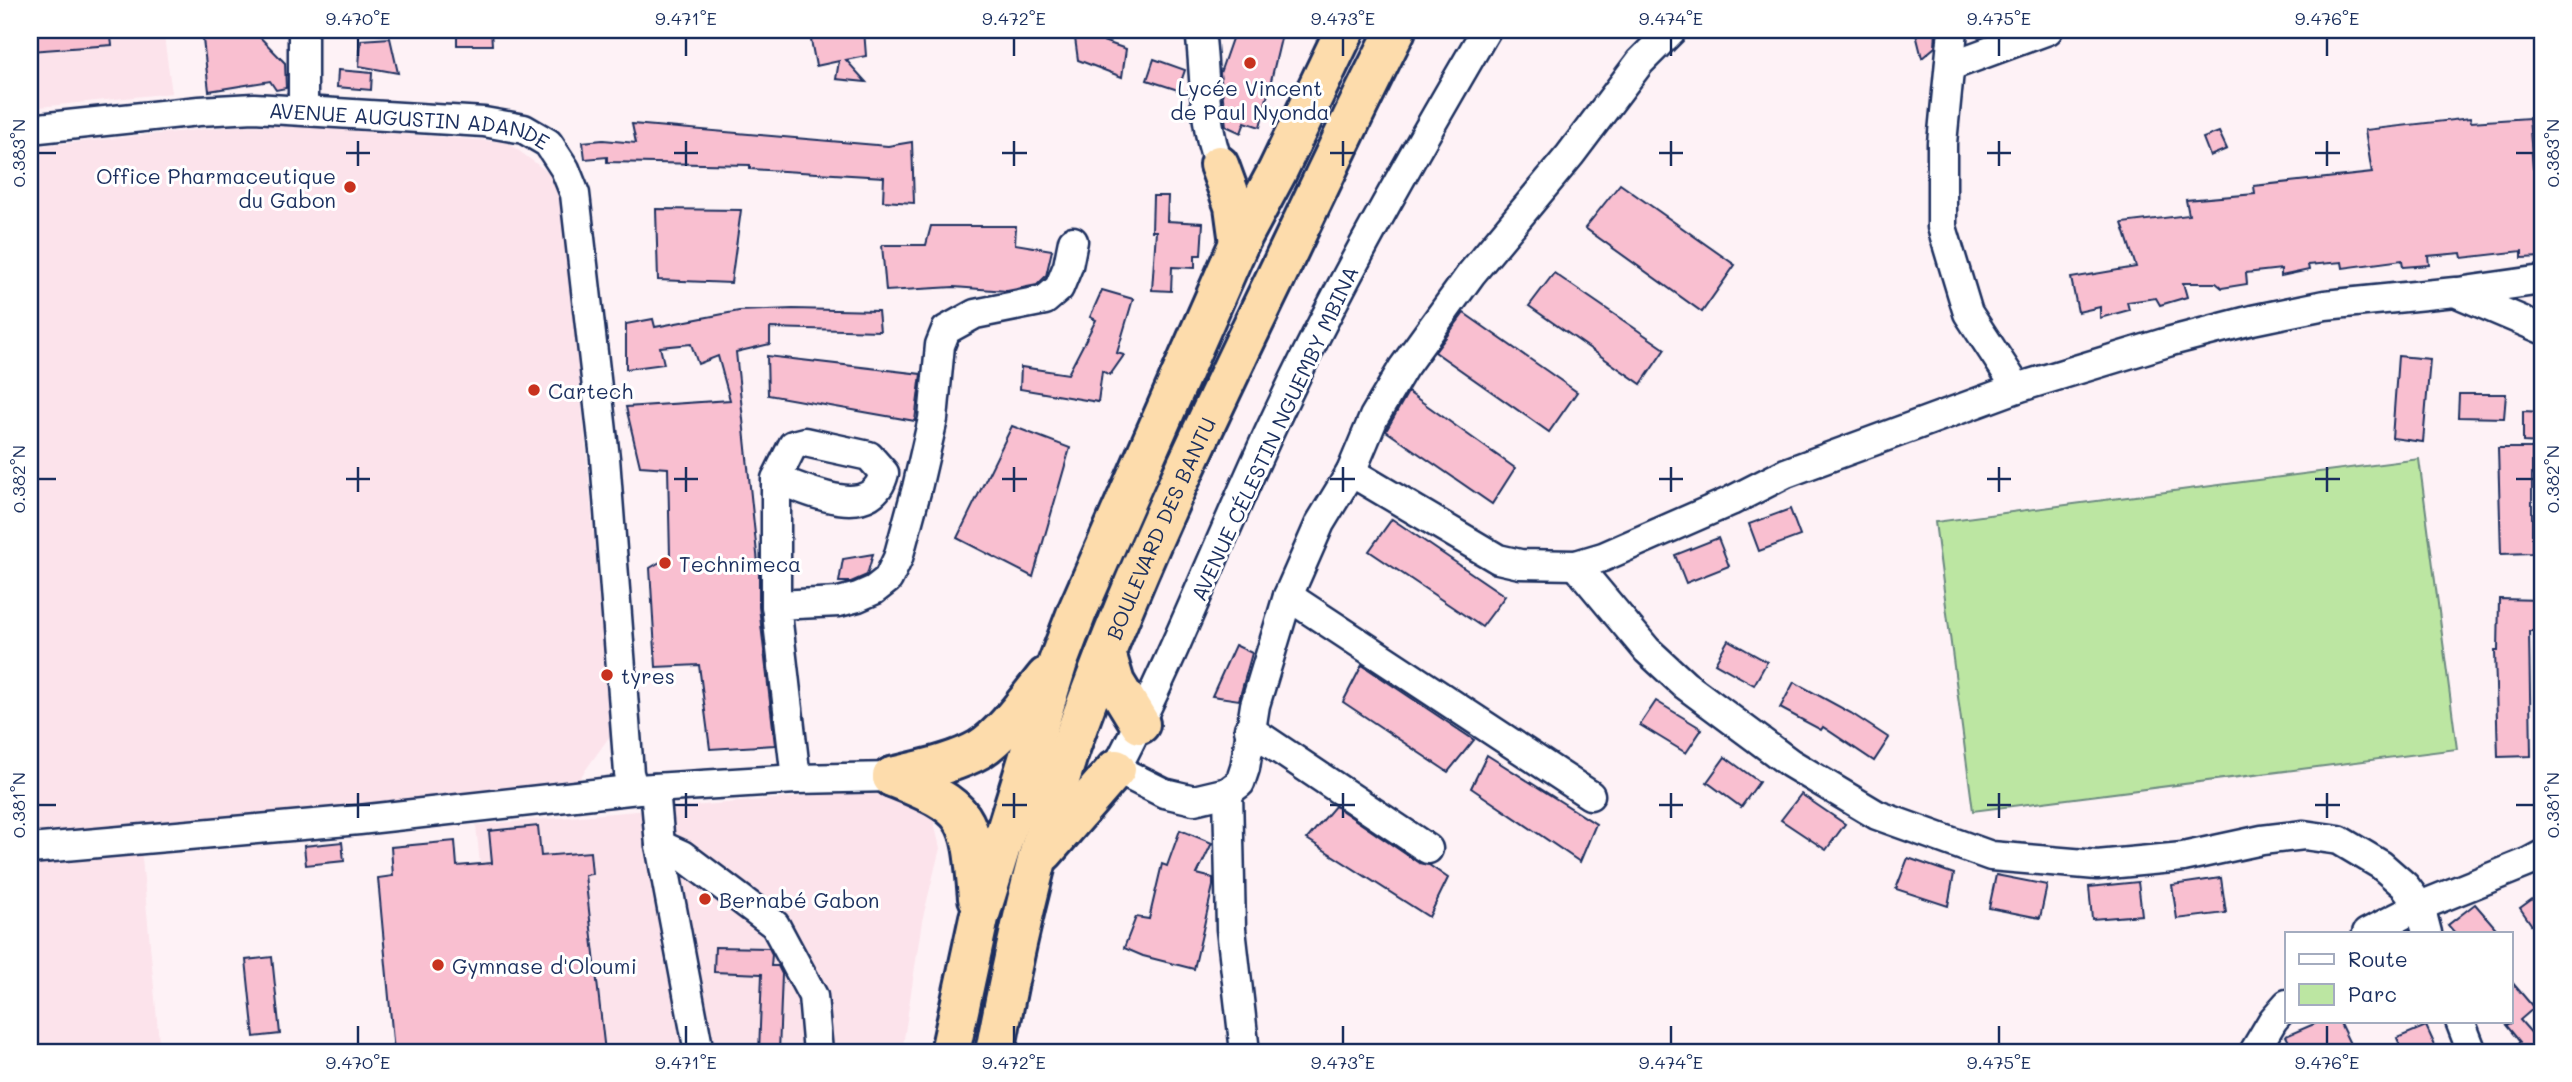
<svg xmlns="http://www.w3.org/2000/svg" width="2572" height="1082" font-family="Mali,sans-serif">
<rect width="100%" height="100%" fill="#fef2f6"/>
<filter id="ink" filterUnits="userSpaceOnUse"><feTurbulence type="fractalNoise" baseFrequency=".0143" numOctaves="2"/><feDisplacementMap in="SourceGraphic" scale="14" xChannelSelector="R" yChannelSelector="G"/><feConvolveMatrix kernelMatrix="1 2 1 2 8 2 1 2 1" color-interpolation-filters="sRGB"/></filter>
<g filter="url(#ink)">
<!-- built -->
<g fill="#fce3eb">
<path d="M30,30H163L172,93L30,108Z"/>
<path d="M243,125L308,127L507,142L553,176L563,196L612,733L577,782L139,826L160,1052H30V147Z"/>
<path d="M893,790L923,805L933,818L940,848L922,921L902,1052H499L476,825L864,791Z"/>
</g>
<!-- green -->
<path fill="#bce6a2" stroke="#6c8a80" stroke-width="2" d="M2419,459L2457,749L1973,811L1935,522Z"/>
<!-- building -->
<g fill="#f9bfd0" stroke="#1b2f5e" stroke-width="2">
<path d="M30,30H110L112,45L30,51Z"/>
<path d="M202,30H253L285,63L286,88L276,90L270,81L209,91Z"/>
<path d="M457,30H491L492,45H457Z"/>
<path d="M809,30H864L866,56L846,60L866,82L836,79L839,61L816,66Z"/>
<path d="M1235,30H1283L1260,127L1245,122L1241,133L1226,126L1221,80L1220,73Z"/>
<path d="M1915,30H1936L1935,47L1922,58Z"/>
<path d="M1074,31L1126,49L1122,77L1078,60Z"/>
<path d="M390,38L398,73L359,66L361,40Z"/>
<path d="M1154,59L1185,70L1178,90L1147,80Z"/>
<path d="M338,70L372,73L371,90L337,87Z"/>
<path d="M2470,118L2471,122L2529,118L2533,168L2535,167L2542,219V257L2522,258V251L2462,258L2461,253L2428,256L2429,265L2403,267L2402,260L2343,268L2342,262L2308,265L2309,270L2281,276V269L2246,273L2247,284L2222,288L2216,283H2183L2187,297L2160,305L2156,298L2127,302L2129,310L2100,318V307L2078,312L2071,278L2136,267L2122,223L2189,215L2186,200L2255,194L2254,186L2372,173L2365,130Z"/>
<path d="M632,124L888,146L912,142L914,203L883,201L884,177L750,169V165L607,162V157L585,159L583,142L603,140L636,143Z"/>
<path d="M2219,132L2227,149L2210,156L2203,138Z"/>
<path d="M1620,184L1735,265L1702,312L1585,228Z"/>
<path d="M1153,196H1168L1167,221L1203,223L1201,255H1195V268L1172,267L1171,291L1152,290L1156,231H1152Z"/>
<path d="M656,209L741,210L731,283L658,280Z"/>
<path d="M931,226H1016L1015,244L1052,250L1046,276L1037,285L1007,291L954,287L886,291L882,245H926Z"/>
<path d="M1554,273L1665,349L1641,384L1529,306Z"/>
<path d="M1102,290L1133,299L1117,353L1124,355L1110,375L1102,371L1098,402L1020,389L1021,367L1068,374L1096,320L1090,317Z"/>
<path d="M793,309L878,311L880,331L770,328V344L736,352L759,573V607L775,745L710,749L699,665L656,667L650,568L670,556L668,468L640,466L626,407L730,400L718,356L698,364L691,344L660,347L664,364L626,369V324L653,319L655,327L739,311Z"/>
<path d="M1464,313L1577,392L1549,432L1435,352Z"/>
<path d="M767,356L921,374L915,421L768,395Z"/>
<path d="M2398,356L2430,359L2423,442L2392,438Z"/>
<path d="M1408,392L1515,468L1492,504L1386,431Z"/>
<path d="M2459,394H2506L2504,418L2458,417Z"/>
<path d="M2523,411L2542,412V443L2523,442Z"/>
<path d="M1012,426L1070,448L1033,577L957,538Z"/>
<path d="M2498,448H2532V553L2501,554Z"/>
<path d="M1790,509L1800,536L1759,551L1749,524Z"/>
<path d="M1392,519L1505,596L1482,627L1369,551Z"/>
<path d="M1718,538L1729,566L1686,583L1675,555Z"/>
<path d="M873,554L867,575L851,582H839L843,559Z"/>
<path d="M2499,599L2542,600V631H2529L2531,756L2498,757L2495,651H2498Z"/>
<path d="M1728,640L1767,662L1754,685L1715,663Z"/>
<path d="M1235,645L1252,653L1239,700L1212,696Z"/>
<path d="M1362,665L1474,740L1448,772L1343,702Z"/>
<path d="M1794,682L1851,713L1889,738L1874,761L1823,727L1821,730L1780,708Z"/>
<path d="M1656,701L1702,729L1686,753L1640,725Z"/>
<path d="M1487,755L1596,824L1580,862L1471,788Z"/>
<path d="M1725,757L1759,782L1741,807L1707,782Z"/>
<path d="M1801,794L1845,824L1826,850L1781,820Z"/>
<path d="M1335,806L1419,863L1429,865L1448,878L1429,917L1307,839Z"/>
<path d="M538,826L541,856L590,852L592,874L585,875L605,1052H394L378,878L393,876L391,847L455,841L457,866L492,863L489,831Z"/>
<path d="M1180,830L1212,843L1197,874L1213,878V886L1194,969L1143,956L1124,948L1136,917L1149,919L1162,864L1167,866Z"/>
<path d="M342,842L344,861L306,865L304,846Z"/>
<path d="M1908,858L1954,874L1948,906L1896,889Z"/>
<path d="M1996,875L2047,885L2040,918L1989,908Z"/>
<path d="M2221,878L2226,913L2177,919L2172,885Z"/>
<path d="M2138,882L2142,915L2092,919L2089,887Z"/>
<path d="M2542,892V940L2520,908Z"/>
<path d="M2475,904L2500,933H2455L2448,925Z"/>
<path d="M715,947L769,948L772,954L771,966H778L782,974L779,1052H759L762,974L714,972Z"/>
<path d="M272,957L280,1034L254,1037L246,960Z"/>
<path d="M2511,981L2534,1008L2520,1020L2542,1045V1052H2509L2520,1042L2506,1025L2511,1023Z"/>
<path d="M2321,1021H2339L2351,1046L2336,1052H2294L2286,1036Z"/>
<path d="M2426,1026L2438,1052H2403L2397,1038Z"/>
</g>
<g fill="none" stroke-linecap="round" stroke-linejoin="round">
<!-- minor casing -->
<g stroke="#1b2f5e" stroke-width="33">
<g id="minor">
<path d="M303,30V110"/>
<path d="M1200,30C1206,76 1202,120 1219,165"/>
<path d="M1486,30C1411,158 1337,287 1274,422C1220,537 1175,656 1116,769L1164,793L1194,800L1228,792L1240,783L1245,768L1255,705L1288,596L1320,523L1351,472L1498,559L1520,564L1576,565L1603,557L1731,501L1786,473L1949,413L2017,388L2171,341L2252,320L2325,305L2455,292L2542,329"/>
<path d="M1953,30L1942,143V227L1968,313L2017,388"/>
<path d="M1950,66L2048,30"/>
<path id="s1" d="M30,129L199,111L254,108L484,122L524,129L548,143L565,169L575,194L605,458L629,773L632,783L638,789"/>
<path d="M2458,292L2542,280"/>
<path d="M1351,472L1374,417L1403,368L1471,274L1570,155L1640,62L1672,30"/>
<path d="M776,479C807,490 872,523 884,473L869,456L805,442L793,445L776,479V605"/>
<path d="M1576,565L1647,650L1685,685L1790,763L1877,815L1991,856L2097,865L2183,857L2262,840L2304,835L2339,840L2381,865L2405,886L2420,906L2367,933"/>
<path d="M1288,596L1590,795"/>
<path d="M1249,729L1428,849"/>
<path d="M796,779L776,605L839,602L858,597L874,590L888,579L898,558L917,488L933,419L940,345L946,330L975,314L1045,300L1059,288L1068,266L1073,241"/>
<path d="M655,788L660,845L699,1052"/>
<path d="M1228,792L1231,929L1245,1052"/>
<path d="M660,845L682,855L775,925L813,996L818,1052"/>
<path d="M30,849L359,820L638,789L796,779L892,777"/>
<path d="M2427,933L2420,906L2529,862L2542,855"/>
<path d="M2460,1021L2472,1052"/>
<path d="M2254,1052L2273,1020L2287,1004"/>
</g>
</g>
<!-- highway casing -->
<g stroke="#1b2f5e" stroke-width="44">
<g id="highway">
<path d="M1219,165L1234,206L1239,243"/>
<path d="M1106,653L1115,683L1140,724"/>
<path d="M892,777C920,770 954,764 980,749C1004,734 1028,699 1046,677"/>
<path d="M892,777C971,808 971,816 978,898"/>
<path d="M1044,852L1116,769"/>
<path d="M950,1052L979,918L1058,662L1077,612L1239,243L1277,172L1345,30"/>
<path id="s2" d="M995,1052C1014,950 1037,845 1071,746C1127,586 1201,432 1275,279C1315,196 1354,112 1396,30"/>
</g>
</g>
<!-- minor -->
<use href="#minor" stroke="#fff" stroke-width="28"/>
<!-- highway -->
<use href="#highway" stroke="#fddcac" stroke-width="38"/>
</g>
</g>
<!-- ticks -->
<path fill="none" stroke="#1b2f5e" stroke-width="2.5" d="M358,38V56M686,38V56M1014,38V56M1343,38V56M1671,38V56M1999,38V56M2327,38V56M358,141V166M686,141V166M1014,141V166M1343,141V166M1671,141V166M1999,141V166M2327,141V166M38,153H56M346,153H370M674,153H698M1002,153H1027M1330,153H1355M1659,153H1683M1987,153H2011M2315,153H2340M2516,153H2534M358,467V492M686,467V492M1014,467V492M1343,467V492M1671,467V492M1999,467V492M2327,467V492M38,479H56M346,479H370M674,479H698M1002,479H1027M1330,479H1355M1659,479H1683M1987,479H2011M2315,479H2340M2516,479H2534M358,793V818M686,793V818M1014,793V818M1343,793V818M1671,793V818M1999,793V818M2327,793V818M38,805H56M346,805H370M674,805H698M1002,805H1027M1330,805H1355M1659,805H1683M1987,805H2011M2315,805H2340M2516,805H2534M358,1026V1044M686,1026V1044M1014,1026V1044M1343,1026V1044M1671,1026V1044M1999,1026V1044M2327,1026V1044"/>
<!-- markers -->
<g fill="#c8321e" stroke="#fff" stroke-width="2.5">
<circle cx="1250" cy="63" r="7"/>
<circle cx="350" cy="187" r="7"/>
<circle cx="534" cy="390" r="7"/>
<circle cx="665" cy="563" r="7"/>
<circle cx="607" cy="675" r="7"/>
<circle cx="705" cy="899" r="7"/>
<circle cx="438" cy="965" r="7"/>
</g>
<g text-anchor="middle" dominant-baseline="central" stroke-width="6" stroke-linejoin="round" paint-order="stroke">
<!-- poi labels -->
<g font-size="21" fill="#1b2f5e" stroke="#fff" text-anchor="start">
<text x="1250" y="87" text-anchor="middle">Lycée Vincent<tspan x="1250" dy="24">de Paul Nyonda</tspan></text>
<text x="336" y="175" text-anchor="end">Office Pharmaceutique<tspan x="336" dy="24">du Gabon</tspan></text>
<text x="548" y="390">Cartech</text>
<text x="679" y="563">Technimeca</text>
<text x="621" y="675">tyres</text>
<text x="719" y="899">Bernabé Gabon</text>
<text x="452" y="965">Gymnase d'Oloumi</text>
</g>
<!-- street labels -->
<g font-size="21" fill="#1b2f5e" stroke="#fff">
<text stroke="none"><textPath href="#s1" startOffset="382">AVENUE AUGUSTIN ADANDE</textPath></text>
<text transform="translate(1274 433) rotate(-65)">AVENUE CÉLESTIN NGUEMBY MBINA</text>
<text stroke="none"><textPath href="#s2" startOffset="551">BOULEVARD DES BANTU</textPath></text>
</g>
</g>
<!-- margin -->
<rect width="2572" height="1082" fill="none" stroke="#fff" stroke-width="77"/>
<!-- legend -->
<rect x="2285" y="932" width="228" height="91" fill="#ffffff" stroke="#a4acbf" stroke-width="2"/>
<rect x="2299" y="954" width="35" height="10" fill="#ffffff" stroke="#a4acbf" stroke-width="2"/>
<text x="2348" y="967" font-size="21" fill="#1b2f5e">Route</text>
<rect x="2299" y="984" width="35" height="21" fill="#bce6a2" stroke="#a4acbf" stroke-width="2"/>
<text x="2348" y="1002" font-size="21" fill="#1b2f5e">Parc</text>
<rect x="38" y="38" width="2496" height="1006" fill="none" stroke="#1b2f5e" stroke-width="2.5"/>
<g font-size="18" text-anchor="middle" fill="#1b2f5e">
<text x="358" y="25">9.470°E</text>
<text x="686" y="25">9.471°E</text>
<text x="1014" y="25">9.472°E</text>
<text x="1343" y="25">9.473°E</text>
<text x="1671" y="25">9.474°E</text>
<text x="1999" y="25">9.475°E</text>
<text x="2327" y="25">9.476°E</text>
<text transform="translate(19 153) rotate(-90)" y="6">0.383°N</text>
<text transform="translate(2553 153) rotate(-90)" y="6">0.383°N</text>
<text transform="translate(19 479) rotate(-90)" y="6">0.382°N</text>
<text transform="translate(2553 479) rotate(-90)" y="6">0.382°N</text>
<text transform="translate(19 805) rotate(-90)" y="6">0.381°N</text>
<text transform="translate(2553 805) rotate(-90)" y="6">0.381°N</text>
<text x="358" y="1069">9.470°E</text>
<text x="686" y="1069">9.471°E</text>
<text x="1014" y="1069">9.472°E</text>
<text x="1343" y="1069">9.473°E</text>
<text x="1671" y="1069">9.474°E</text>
<text x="1999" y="1069">9.475°E</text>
<text x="2327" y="1069">9.476°E</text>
</g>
</svg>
